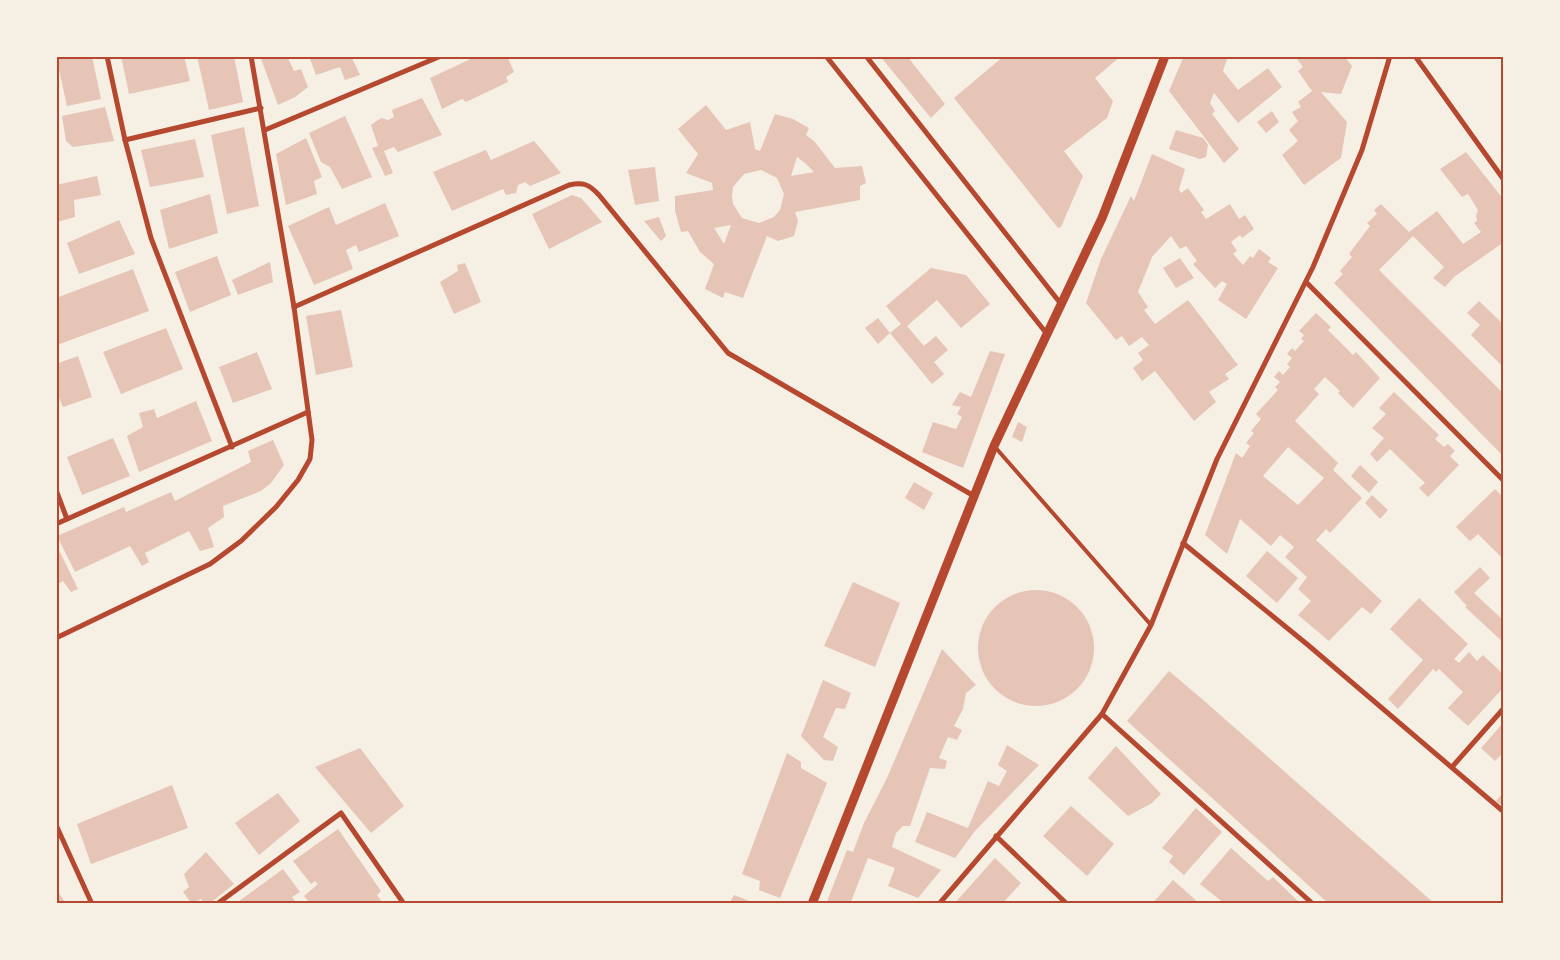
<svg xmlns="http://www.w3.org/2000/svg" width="1560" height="960" font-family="'Noto Sans',sans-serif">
<rect width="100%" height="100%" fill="#f6efe4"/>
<!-- building -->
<g fill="#e6c5b7" fill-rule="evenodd">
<path d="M56,56H92L101,99L67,106Z"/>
<path d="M121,56H184L190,81L129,94Z"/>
<path d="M197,56H234L243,102L209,110Z"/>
<path d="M260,56H287L294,71L301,69L308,87L295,97L278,105Z"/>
<path d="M309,56H351L360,75L345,80L340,67L316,75Z"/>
<path d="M477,56H507L514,72L506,77L508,82L466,102L462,99L442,109L430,78Z"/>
<path d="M880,56H907L945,104L931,118Z"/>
<path d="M1004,56H1121L1095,78L1113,101L1107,118L1064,151L1083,176L1061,227L1058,228L954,98Z"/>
<path d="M1184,56H1228L1223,71L1238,90L1268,68L1282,87L1238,123L1214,93L1210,103L1215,111L1212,114L1239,149L1224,163L1169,91Z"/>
<path d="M1295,56H1344L1352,66L1341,94L1321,92L1347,122L1341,158L1304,185L1282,155L1298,141L1289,130L1298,121L1292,112L1301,107L1298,102L1312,91L1298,71L1303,67Z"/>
<path d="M422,98L442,135L398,152L394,147L384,151L393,173L385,176L372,148L378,146L371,125L381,118L388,120L394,117L392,110Z"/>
<path d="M706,105L726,130L750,122L755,149L760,151L775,114L793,119L809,128L806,135L814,141L835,168L862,166L866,183L860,186V200L795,212L798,221L794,236L778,241L767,236L743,298L725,292L723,298L705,289L714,264L700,252L688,231L681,232L675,211V196L713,190L712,183L686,173L698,154L678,129ZM797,157L805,163L814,172L791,176ZM761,170L777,178L784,194L780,210L774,217L759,223L742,218L733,204L732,196L733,187L744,174ZM731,225L724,244L714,228Z"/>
<path d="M105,107L114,141L73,147L66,141L62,116Z"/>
<path d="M1272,111L1279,122L1266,133L1257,122Z"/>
<path d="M345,116L372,177L342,189L330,167L321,162L309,133Z"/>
<path d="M244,127L259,206L227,214L211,135Z"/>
<path d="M1176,130L1203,138L1208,145L1206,157L1200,159L1169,149Z"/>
<path d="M306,138L322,177L314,181L317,194L286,205L276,154Z"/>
<path d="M195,139L204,177L150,187L141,150Z"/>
<path d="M534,141L561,173L530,186L525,182L518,185L516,193L506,195L503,189L452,211L433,172L486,150L491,160Z"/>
<path d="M1466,152L1504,200V242L1454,277L1445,287L1433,278L1444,267L1413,236L1379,270L1504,394V457L1334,283L1343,274L1340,271L1352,257L1349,254L1370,226L1367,223L1377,214L1374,210L1381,204L1409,232L1437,211L1463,244L1481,232L1474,223L1477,221L1476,216L1478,210L1468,194L1462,197L1440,169Z"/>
<path d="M1152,154L1185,169L1179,189L1181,193L1188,188L1204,210L1201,212L1206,219L1230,204L1239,219L1245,215L1254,229L1242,238L1240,235L1231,242L1237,251L1233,254L1243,265L1250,256L1253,258L1259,249L1271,258L1268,262L1278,268L1246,319L1218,300L1227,284L1222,281L1215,288L1193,264L1197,261L1186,246L1180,249L1171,236L1152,257L1138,292L1148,307L1144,310L1155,324L1188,300L1238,365L1225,374L1229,379L1209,392L1216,402L1194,421L1155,371L1142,381L1133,368L1143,360L1138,353L1149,345L1142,337L1129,346L1122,336L1116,340L1086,303L1101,259L1131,196L1134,201Z"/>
<path d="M655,167L659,201L635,205L628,170Z"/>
<path d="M97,176L101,195L74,200L75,217L57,222L56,185Z"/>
<path d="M210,194L218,233L169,249L160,210Z"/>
<path d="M572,195L581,198L602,222L549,249L532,214Z"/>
<path d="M385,203L399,236L359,252L356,245L346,250L353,269L314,285L288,226L329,207L336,225Z"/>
<path d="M659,217L666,236L661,241L644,221Z"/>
<path d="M119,220L135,254L79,274L67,243Z"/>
<path d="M217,256L231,295L190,312L175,272Z"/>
<path d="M1180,258L1194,278L1176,288L1163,268Z"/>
<path d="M270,262L273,282L238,295L232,280Z"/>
<path d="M465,263L481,302L454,314L440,282L458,271L457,265Z"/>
<path d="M931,268L966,275L990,304L961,328L937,300L907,326L924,346L936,336L948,350L934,362L944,374L932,384L890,333L901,324L886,306Z"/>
<path d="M133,269L149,311L57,345L56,298Z"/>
<path d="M1479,301L1504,325V368L1471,335L1480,325L1467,313Z"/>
<path d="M341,310L353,367L316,375L306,316Z"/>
<path d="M1316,313L1331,327L1328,330L1353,355L1356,352L1380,378L1353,408L1338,393L1340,391L1325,377L1314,389L1319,394L1295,421L1338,463L1333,470L1362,498L1330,533L1326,529L1316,540L1382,601L1371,614L1362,607L1329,641L1298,615L1311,601L1298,589L1307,577L1285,557L1294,547L1280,535L1271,546L1240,519L1227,554L1205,535L1236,453L1242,458L1250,446L1246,443L1254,433L1251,431L1261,419L1256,414L1278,390L1275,387L1280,382L1274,377L1279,371L1283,375L1290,367L1287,364L1292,358L1287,354L1292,348L1295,351L1304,341L1301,339L1304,335L1299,331ZM1288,447L1324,478L1298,505L1263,476Z"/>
<path d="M878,318L890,333L878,344L865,328Z"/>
<path d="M166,328L183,369L121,394L103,352Z"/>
<path d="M990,351L1005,354L963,468L922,452L933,422L956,429L962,417L957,414L961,407L952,405L960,392L971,397Z"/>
<path d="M257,352L272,389L233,403L219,367Z"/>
<path d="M78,356L92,397L63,407L56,391V364Z"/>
<path d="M1394,392L1439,435L1435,439L1444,447L1448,444L1455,451L1450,456L1459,465L1428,497L1419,488L1425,483L1390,449L1377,462L1370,454L1384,438L1372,428L1386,414L1379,408Z"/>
<path d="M196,401L212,441L139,472L127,436L143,427L139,413L154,409L157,418Z"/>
<path d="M1018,422L1027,427L1022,442L1012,437Z"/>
<path d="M113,438L130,476L82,495L67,457Z"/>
<path d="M273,440L284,465L271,483L261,491L223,506L224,517L208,528L214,547L200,551L189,531L145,553L149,562L142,566L130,546L75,572L57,536L124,507L126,512L171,492L175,501L251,462L248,451Z"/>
<path d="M1360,465L1378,482L1369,493L1351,476Z"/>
<path d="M914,482L933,493L924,510L905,498Z"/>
<path d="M1495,489L1504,498V560L1478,534L1470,541L1456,527Z"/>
<path d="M1372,495L1388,510L1380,519L1365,503Z"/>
<path d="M56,544L78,589L71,592L63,581L56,585Z"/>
<path d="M1267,551L1298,578L1277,603L1246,576Z"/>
<path d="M1480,567L1490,578L1474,593L1504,621V643L1465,607L1467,606L1454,592Z"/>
<path d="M853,582L900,603L875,667L824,646Z"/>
<circle cx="1036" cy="648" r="58"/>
<path d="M1419,598L1468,644L1454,659L1459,663L1469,652L1477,661L1483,655L1504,675V687L1468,726L1448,708L1463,692L1439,669L1436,672L1433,669L1398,709L1388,699L1423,660L1390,629Z"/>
<path d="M942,649L976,685L966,693L963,709L954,726L962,730L957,740L948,737L939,758L947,761L945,769L930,768L910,826H903L896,833L892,847L941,870L918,898L888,886L895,868L868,858L850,904H826L847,850L853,852L864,823L887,778Z"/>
<path d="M1169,671L1202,699L1435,904H1329L1127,721Z"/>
<path d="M823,680L851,693L845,709L836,708L823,737L838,747L833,761L824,760L801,736Z"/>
<path d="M1503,723L1504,752L1495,761L1481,748Z"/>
<path d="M1007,745L1039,765L975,831L955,858L915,842L927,812L968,828L988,781L999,786L1007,771L998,765Z"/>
<path d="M1116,746L1161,794L1152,803L1128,816L1088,778Z"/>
<path d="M360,748L404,806L371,833L315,767Z"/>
<path d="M787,753L801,762V768L827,783L780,898L759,890L760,881L742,874Z"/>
<path d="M172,785L188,828L91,864L77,824Z"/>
<path d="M1504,792V807L1496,801Z"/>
<path d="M278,793L300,821L259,855L235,823Z"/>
<path d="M1071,806L1114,844L1087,876L1043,836Z"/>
<path d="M1196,808L1222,832L1184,875L1169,862L1173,856L1162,848Z"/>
<path d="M338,829L381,891L377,895L383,904H310L304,896L318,884L315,881L311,884L293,861Z"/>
<path d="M1231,848L1268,881L1273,877L1301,904H1225L1200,884Z"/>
<path d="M206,852L234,884L209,904H205L201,899L192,904L183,892L189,887L184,874Z"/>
<path d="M995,858L1021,883L1002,904H954Z"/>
<path d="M283,869L300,892L292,897L297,904H235Z"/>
<path d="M1173,880L1200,904H1152Z"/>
<path d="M56,888L66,904H56Z"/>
<path d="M734,895L757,904H729Z"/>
</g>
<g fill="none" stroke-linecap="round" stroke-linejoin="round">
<!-- service -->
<path stroke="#b5482f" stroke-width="4" d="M995,447L1151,625"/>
<!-- minor -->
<g stroke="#b5482f" stroke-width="5">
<path d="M107,56L125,140L151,238L232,447"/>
<path d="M826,56L1047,334"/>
<path d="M866,56L1061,304"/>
<path d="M1415,56L1504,180"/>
<path d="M265,130L441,56"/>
<path d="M125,140L261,108"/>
<path d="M1306,282L1504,481"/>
<path d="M294,307L569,185C583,182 589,184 599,195L728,353L974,496"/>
<path d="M56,490L67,519"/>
<path d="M56,524L308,412"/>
<path d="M1183,543L1308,645L1504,812"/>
<path d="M56,638L210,564L241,541L276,507L298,480L310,459L312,440L294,307L251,56"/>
<path d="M1102,714L1313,904"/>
<path d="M1452,767L1504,708"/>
<path d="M56,825L92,904"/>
<path d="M996,836L1067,904"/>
<path d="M217,904L341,813L404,904"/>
<path d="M939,904L1102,714L1151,625L1217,459L1313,267L1362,150L1390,56"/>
</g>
<!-- tertiary -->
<path stroke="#b5482f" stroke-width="9" d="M812,904L994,446L1102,218L1165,56"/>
</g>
<!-- border -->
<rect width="1560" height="960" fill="none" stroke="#f6efe4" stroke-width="115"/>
<rect x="58" y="58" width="1444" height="844" fill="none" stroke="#b5482f" stroke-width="2"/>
</svg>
